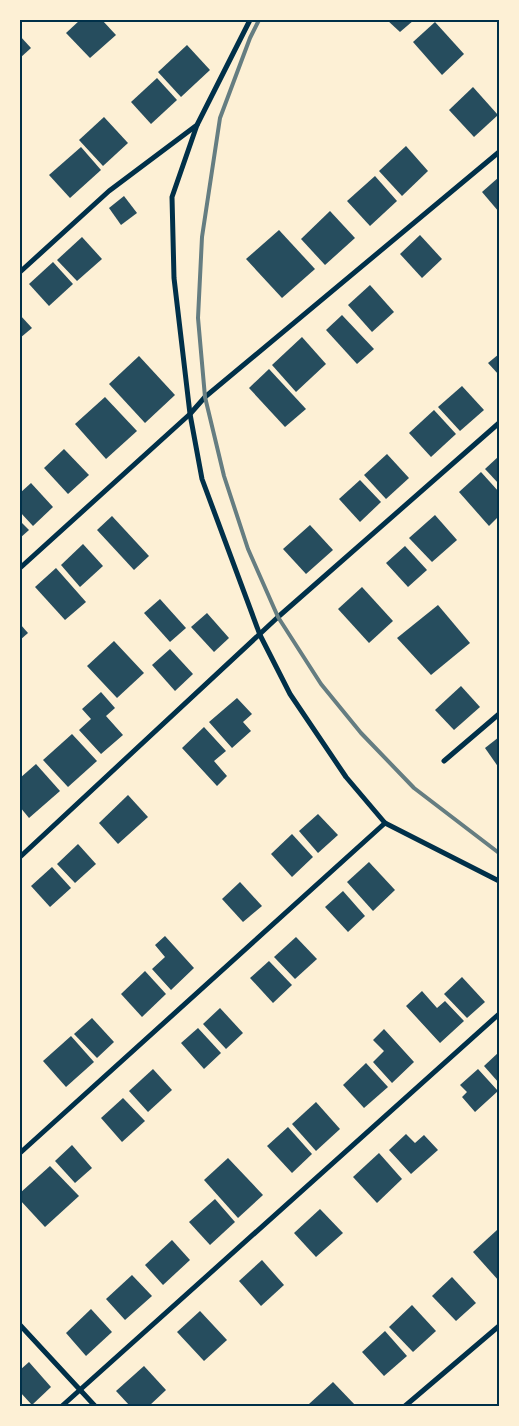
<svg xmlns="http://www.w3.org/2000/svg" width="519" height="1426" font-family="Roboto,sans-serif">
<rect width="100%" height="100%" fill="#fdf0d5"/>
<!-- building -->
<g fill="#264d5e">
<path d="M80,20H102L116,35L90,58L66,33Z"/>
<path d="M387,20H414L400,32Z"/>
<path d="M435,22L464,54L442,75L413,42Z"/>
<path d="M20,36L31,48L20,58Z"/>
<path d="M187,45L210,70L181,97L158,72Z"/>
<path d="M157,78L177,100L151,124L131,102Z"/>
<path d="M473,87L498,115L474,137L449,110Z"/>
<path d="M104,117L128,143L103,166L79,140Z"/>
<path d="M406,146L428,171L402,196L379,171Z"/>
<path d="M81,147L101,170L70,198L49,175Z"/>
<path d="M375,176L397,201L370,226L347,201Z"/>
<path d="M499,177V212L482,192Z"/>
<path d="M124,196L137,213L121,225L109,208Z"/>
<path d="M330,211L355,238L325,265L301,239Z"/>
<path d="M279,230L315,269L282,298L246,259Z"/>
<path d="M420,235L442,259L422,278L400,254Z"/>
<path d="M82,237L102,259L77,281L57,260Z"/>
<path d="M53,262L73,284L49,306L29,284Z"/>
<path d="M370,285L394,312L372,332L348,305Z"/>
<path d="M20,315L32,328L20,338Z"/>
<path d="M342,315L374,349L357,364L326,330Z"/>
<path d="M302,337L326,364L296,392L272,365Z"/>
<path d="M499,354V375L488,363Z"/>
<path d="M139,356L175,395L145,423L109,384Z"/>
<path d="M269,369L306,409L285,427L249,388Z"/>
<path d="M462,386L484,410L460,431L438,407Z"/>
<path d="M105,397L137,431L106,459L75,424Z"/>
<path d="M434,410L456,434L431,457L409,433Z"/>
<path d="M64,449L89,475L68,494L44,468Z"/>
<path d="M387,454L409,478L386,499L364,475Z"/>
<path d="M499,456V484L485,469Z"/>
<path d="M481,472L499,492V516L489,526L459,492Z"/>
<path d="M360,480L381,502L360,522L339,499Z"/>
<path d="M31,483L53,507L33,526L20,512V493Z"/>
<path d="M435,515L457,540L432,562L409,538Z"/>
<path d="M112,516L149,556L134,570L97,530Z"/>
<path d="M20,521L29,530L20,538Z"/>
<path d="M310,525L333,550L306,574L283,549Z"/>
<path d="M83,544L103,566L80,587L61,565Z"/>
<path d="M405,546L427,570L408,587L386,563Z"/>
<path d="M56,568L86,602L65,620L35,587Z"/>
<path d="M362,587L393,621L369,643L338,609Z"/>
<path d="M160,599L186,628L170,642L144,613Z"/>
<path d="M438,605L470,643L431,675L397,638Z"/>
<path d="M207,613L229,638L214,652L191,627Z"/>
<path d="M20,624L28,633L20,640Z"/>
<path d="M114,641L144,673L117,698L87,666Z"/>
<path d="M170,649L193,674L175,691L152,665Z"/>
<path d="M461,686L480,707L454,730L435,710Z"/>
<path d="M101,692L115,708L106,716L123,735L101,754L79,730L91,719L82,709Z"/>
<path d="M237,698L252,714L243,722L251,731L232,748L209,722Z"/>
<path d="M204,727L226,751L214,761L227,776L217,786L182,748Z"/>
<path d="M72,734L97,761L68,787L43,760Z"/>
<path d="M499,737V768L485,748Z"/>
<path d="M36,764L60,791L29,818L20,807V778Z"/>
<path d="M128,795L148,817L118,844L99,823Z"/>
<path d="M318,814L338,835L318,853L299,831Z"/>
<path d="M292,834L313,857L292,877L271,854Z"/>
<path d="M78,844L96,864L75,883L57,864Z"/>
<path d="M369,862L395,890L373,911L347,882Z"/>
<path d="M52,867L71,888L50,907L31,886Z"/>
<path d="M240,882L262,906L243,922L222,899Z"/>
<path d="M343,891L365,916L348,932L325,907Z"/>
<path d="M165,936L194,968L171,990L152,969L165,957L155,945Z"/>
<path d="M296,937L317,959L295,979L274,957Z"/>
<path d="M269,961L292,985L273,1003L250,978Z"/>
<path d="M145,971L166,994L142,1017L121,994Z"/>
<path d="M462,977L485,1002L467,1018L444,994Z"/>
<path d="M422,991L437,1008L445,1001L464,1021L440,1043L406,1006Z"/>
<path d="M220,1008L243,1033L226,1049L203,1024Z"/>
<path d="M92,1018L114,1042L97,1058L74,1034Z"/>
<path d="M198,1028L221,1053L204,1069L181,1043Z"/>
<path d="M384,1029L414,1062L392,1083L373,1062L384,1051L373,1040Z"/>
<path d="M71,1036L94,1062L66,1087L43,1061Z"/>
<path d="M499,1052V1083L484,1066Z"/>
<path d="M366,1063L388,1087L364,1108L343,1085Z"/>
<path d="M153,1069L172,1090L148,1112L129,1091Z"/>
<path d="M478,1069L498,1091L475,1112L462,1097L467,1092L460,1085Z"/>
<path d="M123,1098L145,1121L122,1142L101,1118Z"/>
<path d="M316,1102L340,1129L316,1151L292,1124Z"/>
<path d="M288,1127L312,1154L292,1173L267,1146Z"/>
<path d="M406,1134L415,1143L424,1135L438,1150L411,1174L389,1150Z"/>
<path d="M72,1145L92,1168L75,1183L55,1161Z"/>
<path d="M379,1153L402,1179L377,1203L353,1177Z"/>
<path d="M228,1158L263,1195L238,1218L204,1180Z"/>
<path d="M50,1166L79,1196L45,1227L20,1200V1193Z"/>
<path d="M215,1199L235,1222L210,1245L189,1222Z"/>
<path d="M320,1209L343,1233L316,1257L294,1233Z"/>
<path d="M497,1230L499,1232V1281L473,1252Z"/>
<path d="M172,1240L190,1260L163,1285L145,1265Z"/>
<path d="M262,1260L284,1285L261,1306L239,1281Z"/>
<path d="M132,1275L152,1296L125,1320L106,1299Z"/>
<path d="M452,1277L476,1303L456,1321L432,1296Z"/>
<path d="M412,1305L436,1331L413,1352L389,1327Z"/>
<path d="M91,1309L112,1332L86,1356L66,1333Z"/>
<path d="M200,1311L227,1340L204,1361L177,1332Z"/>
<path d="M385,1331L407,1356L384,1376L362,1352Z"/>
<path d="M29,1362L51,1387L32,1405L20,1392V1370Z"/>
<path d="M144,1366L166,1390L149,1406H130L116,1391Z"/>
<path d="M333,1382L356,1406H311L309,1404Z"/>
</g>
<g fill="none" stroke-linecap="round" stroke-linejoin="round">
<!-- minor -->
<g stroke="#003049" stroke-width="5">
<path d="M197,125L172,197L174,278L190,414L202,479L260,635L290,694L346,777L385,823L499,881"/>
<path d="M20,272L109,191L197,125L250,20"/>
<path d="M20,568L190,414L205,397L499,152"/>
<path d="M444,761L499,714"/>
<path d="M20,857L278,617L499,423"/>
<path d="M20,1153L385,823"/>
<path d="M20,1325L95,1406"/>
<path d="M62,1406L499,1014"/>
<path d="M405,1406L499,1326"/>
</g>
<!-- rail -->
<path stroke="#657d81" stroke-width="4" d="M259,20L250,38L220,118L202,237L198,318L205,397L224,476L248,549L278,617L321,684L361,733L414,788L499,853"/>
</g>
<!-- border -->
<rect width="519" height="1426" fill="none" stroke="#fdf0d5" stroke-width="42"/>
<rect x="21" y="21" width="477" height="1384" fill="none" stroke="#003049" stroke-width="2"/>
</svg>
